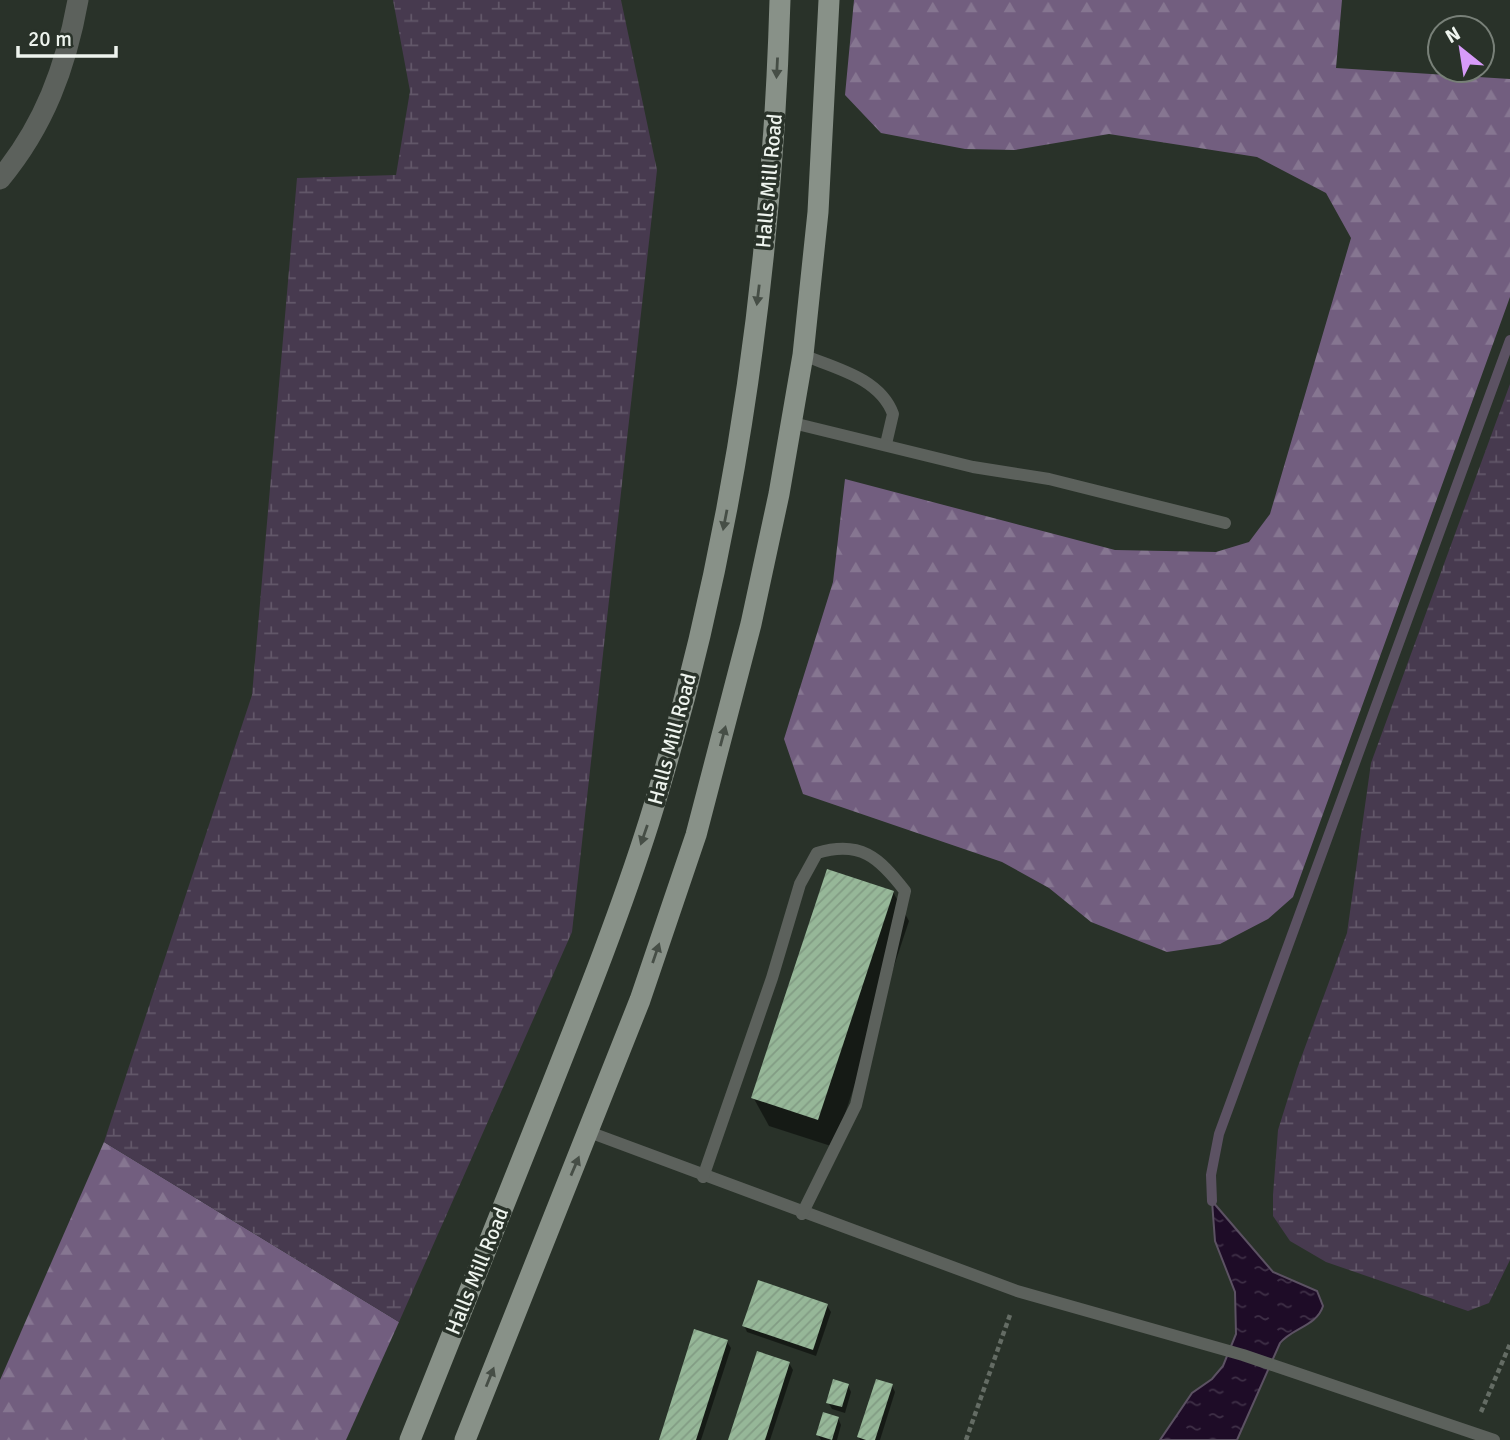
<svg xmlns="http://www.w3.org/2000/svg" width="1510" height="1440" font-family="Signika,sans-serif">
<defs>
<pattern id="forest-firs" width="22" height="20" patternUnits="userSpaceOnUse" patternTransform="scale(1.75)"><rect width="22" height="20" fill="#725e7f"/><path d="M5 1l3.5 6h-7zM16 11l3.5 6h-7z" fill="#867691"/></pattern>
<pattern id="wetland-marsh" width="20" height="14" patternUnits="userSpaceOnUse" patternTransform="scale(1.75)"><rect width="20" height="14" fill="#473a4f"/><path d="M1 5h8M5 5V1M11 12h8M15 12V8" fill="none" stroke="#625769"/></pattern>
<pattern id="water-ripples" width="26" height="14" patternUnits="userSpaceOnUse" patternTransform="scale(1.75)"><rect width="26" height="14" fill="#1e0c27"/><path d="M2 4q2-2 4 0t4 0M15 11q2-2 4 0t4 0" fill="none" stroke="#3f3047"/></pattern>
<pattern id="building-hatch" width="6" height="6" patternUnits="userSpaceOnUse" patternTransform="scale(1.75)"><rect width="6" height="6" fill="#96b798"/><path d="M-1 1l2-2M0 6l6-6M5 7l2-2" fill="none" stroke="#829c84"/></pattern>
</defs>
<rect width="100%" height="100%" fill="#293229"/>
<!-- forest -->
<g fill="url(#forest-firs)">
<path d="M854,0H1342L1336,68L1510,79V297L1293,897L1268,919L1220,944L1167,952L1091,922L1049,888L1002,862L803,794L784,739L833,582L845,479L1115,550L1216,552L1249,542L1270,514L1351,238L1326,193L1257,157L1109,134L1015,150L965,149L881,133L845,95Z"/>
<path d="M104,1142L399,1322L346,1440H0V1380Z"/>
</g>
<!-- wetland -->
<g fill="url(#wetland-marsh)">
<path d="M393,0H621L657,170L572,932L399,1322L104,1142L252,695L297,178L396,175L410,91Z"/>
<path d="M1510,384V1260L1489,1303L1468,1311L1326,1262L1290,1241L1273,1216V1195L1278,1130L1297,1069L1347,933L1371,763Z"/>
</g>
<!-- water -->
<path fill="url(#water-ripples)" stroke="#5c5263" stroke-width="2" d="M1212,1201L1273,1272L1317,1291L1323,1306C1317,1326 1292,1328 1280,1343L1237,1440H1160L1192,1393L1212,1379L1223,1366L1236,1334L1235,1292L1215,1241Z"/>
<!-- shadow -->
<g fill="#0007">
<path d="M893,892L909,921L834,1147L769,1126L753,1097Z"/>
<path d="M827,1306L831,1312L816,1356L747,1332L744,1325Z"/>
<path d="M727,1342L731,1348L701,1440H660Z"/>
<path d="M789,1363L793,1370L770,1440H730Z"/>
<path d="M848,1385L851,1392L845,1413L832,1409L828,1402Z"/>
<path d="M892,1386L895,1392L880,1440H860L859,1437Z"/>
<path d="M838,1418L841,1425L837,1440H821L818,1435Z"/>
</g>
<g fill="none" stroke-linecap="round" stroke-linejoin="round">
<!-- stream -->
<path stroke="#5c5263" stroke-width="10" d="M1212,1201L1211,1175L1219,1134L1510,340"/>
</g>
<!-- building -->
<g fill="url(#building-hatch)">
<path d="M827,869L894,891L818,1120L751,1098Z"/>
<path d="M758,1280L828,1304L813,1350L742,1326Z"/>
<path d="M694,1329L728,1340L696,1440H659Z"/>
<path d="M757,1351L790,1362L765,1440H728Z"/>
<path d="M833,1379L849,1384L842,1407L826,1403Z"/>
<path d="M876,1379L893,1384L875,1440H866L857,1437Z"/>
<path d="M823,1412L839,1417L832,1440L816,1435Z"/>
</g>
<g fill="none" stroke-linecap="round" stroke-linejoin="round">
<!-- path -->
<g stroke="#646c64" stroke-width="4.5" stroke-dasharray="5 3.5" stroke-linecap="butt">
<path d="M1481,1412L1510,1344"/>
<path d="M966,1440L1011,1312"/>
</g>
<!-- lane -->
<g stroke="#5c615c" stroke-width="12">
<path d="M803,355C835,368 880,378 893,414L886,444"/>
<path d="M793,423L973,467L1049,479L1225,523"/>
<path d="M589,1132L1017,1291L1243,1355L1494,1440"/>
<path d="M703,1177L772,978L800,884L817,853C860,840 879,857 905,891L856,1105L802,1214"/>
</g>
<!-- street -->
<path stroke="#5c615c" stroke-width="21" d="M0,179C44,126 66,67 78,0"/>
<!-- primary -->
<g stroke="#889188" stroke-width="21">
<path d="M410,1440C454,1331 497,1221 541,1112C579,1016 618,920 649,822C732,557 772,278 780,0"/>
<path d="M465,1440L640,1000L696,835L751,624L779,494L803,355L818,212L829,0"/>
</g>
</g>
<!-- one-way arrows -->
<defs><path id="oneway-solid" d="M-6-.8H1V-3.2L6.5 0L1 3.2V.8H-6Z" transform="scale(1.75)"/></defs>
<g fill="#464e46">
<use href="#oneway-solid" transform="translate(777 68) rotate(93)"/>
<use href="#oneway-solid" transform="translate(758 295) rotate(97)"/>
<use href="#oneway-solid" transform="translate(725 520) rotate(101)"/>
<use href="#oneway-solid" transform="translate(723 736) rotate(-75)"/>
<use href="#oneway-solid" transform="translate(644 835) rotate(109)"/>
<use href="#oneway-solid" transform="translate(656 953) rotate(-71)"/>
<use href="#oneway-solid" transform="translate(575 1166) rotate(-67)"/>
<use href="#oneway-solid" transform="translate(490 1377) rotate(-68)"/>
</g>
<g text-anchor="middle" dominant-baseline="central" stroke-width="7" stroke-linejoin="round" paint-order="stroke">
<!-- street labels -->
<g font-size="21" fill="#eef4ee" stroke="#293229">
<text transform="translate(769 181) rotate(-85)">Halls Mill Road</text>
<text transform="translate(672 739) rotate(-75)">Halls Mill Road</text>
<text transform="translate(477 1271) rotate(-68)">Halls Mill Road</text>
</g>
</g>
<!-- north arrow -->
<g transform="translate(1461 49) rotate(330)"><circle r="33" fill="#293229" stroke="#788078" stroke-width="2"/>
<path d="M0-5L12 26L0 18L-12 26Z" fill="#d79bf9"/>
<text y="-10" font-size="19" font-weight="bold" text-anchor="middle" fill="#eef4ee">N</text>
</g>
<!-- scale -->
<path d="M18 46v10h98v-10" fill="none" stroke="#eef4ee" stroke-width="3.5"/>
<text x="28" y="46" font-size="21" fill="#eef4ee" stroke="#293229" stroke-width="5" paint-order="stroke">20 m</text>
</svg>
